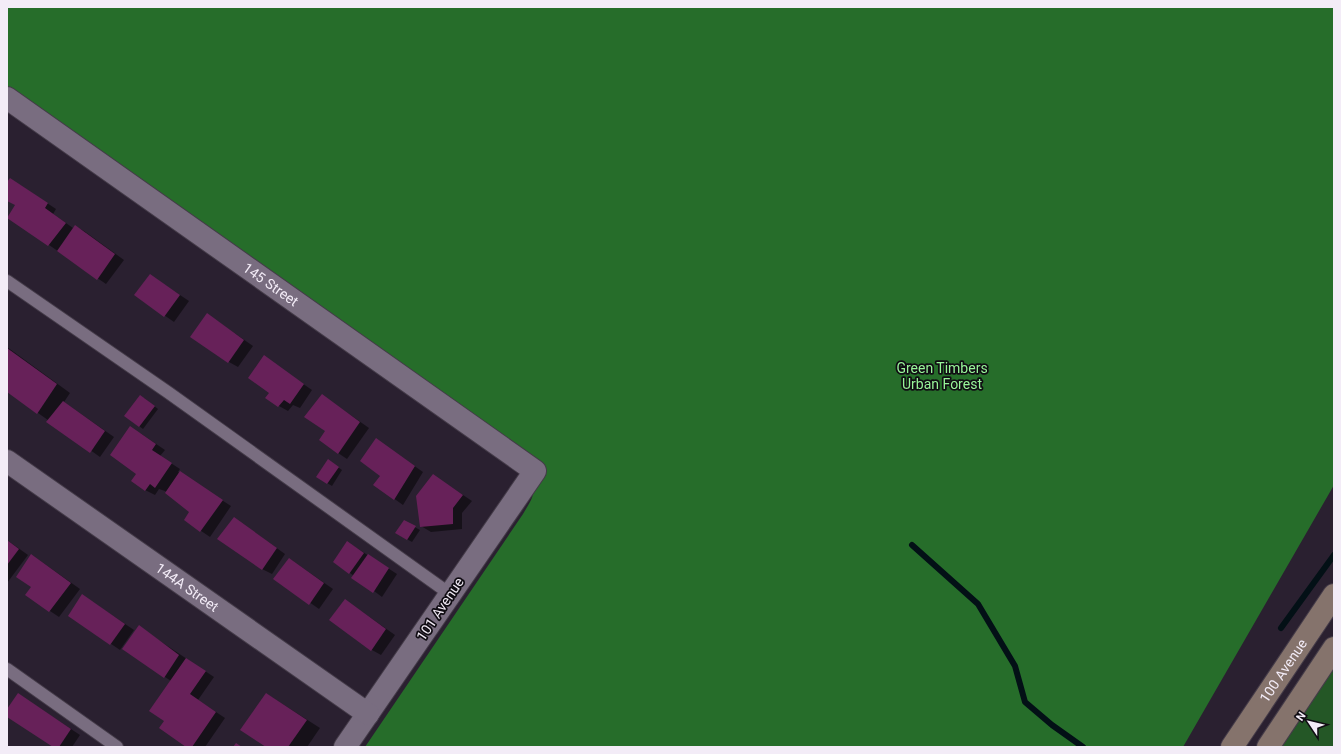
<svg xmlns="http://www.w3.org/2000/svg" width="1341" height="754" font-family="Roboto,sans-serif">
<rect width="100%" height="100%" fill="#2a2030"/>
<!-- green -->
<path fill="#245726" d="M1334,664V747H1279Z"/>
<!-- forest -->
<path fill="#266d2a" d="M7,7H1334V485L1183,747H365L523,514C533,497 537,495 527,476L7,97Z"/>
<!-- shadow -->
<g fill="#0007">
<path d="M7,184L20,185L56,209L53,214L73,228L75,226L84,231L124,260L106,284L49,245L16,205L7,199Z"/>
<path d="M150,275L189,301L174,322L135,295Z"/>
<path d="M207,314L253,346L238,367L229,362Z"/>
<path d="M7,347L70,393L64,402L114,437L100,457L7,391Z"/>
<path d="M264,357L312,390L300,408L293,405L288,411L279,406L270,392Z"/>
<path d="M322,395L369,428L347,459L338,453L326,431Z"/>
<path d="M144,398L158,409L143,429L139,426Z"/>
<path d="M140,433L165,450L160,456L180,469L178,472L231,506L210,537L185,520L191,511L165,491L159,489L155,495L145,490L137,473Z"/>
<path d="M376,439L423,472L403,505L375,485L381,476Z"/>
<path d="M332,463L342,470L332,486L327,483Z"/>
<path d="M433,475L472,501L462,513V529L431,532L421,526Z"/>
<path d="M404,521L420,530L412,542L396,533Z"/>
<path d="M243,524L285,554L272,574L262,569Z"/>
<path d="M7,540L28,555L7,583Z"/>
<path d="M352,545L397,574L382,597L350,573Z"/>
<path d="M32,555L80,589L59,617L26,595L32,587Z"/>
<path d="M290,559L333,589L319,609L275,578Z"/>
<path d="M91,601L134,630L120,650L70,616Z"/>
<path d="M354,606L395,635L381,655L372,650Z"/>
<path d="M139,627L214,677L198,700L225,718L205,747H188L165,721L171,681L123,649Z"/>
<path d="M18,694L80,735L72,747H55L7,716V711Z"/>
<path d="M267,694L320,728L307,747H268Z"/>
</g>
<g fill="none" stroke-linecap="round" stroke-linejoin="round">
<!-- stream -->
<g stroke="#031016" stroke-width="6">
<path d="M912,545L978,604L1015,666L1025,702L1052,725L1083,747"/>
<path d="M1281,628L1334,555"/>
</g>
</g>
<!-- building -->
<g fill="#672159">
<path d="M10,178L48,203L45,208L66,223L48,246L7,218L15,205L7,201V182Z"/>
<path d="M75,225L115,254L97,280L57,251Z"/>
<path d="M150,274L180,295L164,317L134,295Z"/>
<path d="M207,313L244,340L228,363L190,337Z"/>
<path d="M7,348L57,384L37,414L7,392Z"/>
<path d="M264,355L304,384L290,404L284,400L278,407L265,398L269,393L248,378Z"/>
<path d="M322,394L360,422L338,454L319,440L325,431L304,417Z"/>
<path d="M140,395L155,406L139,427L124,416Z"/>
<path d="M63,401L105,431L90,453L46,422Z"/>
<path d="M130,426L156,444L152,450L172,463L155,488L150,484L145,491L131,481L136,474L110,455Z"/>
<path d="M376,438L415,466L394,500L373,485L380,476L360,461Z"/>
<path d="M328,459L339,467L327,484L316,477Z"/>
<path d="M180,471L223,500L200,532L184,520L189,512L165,493Z"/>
<path d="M433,474L463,495L453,508V524L420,527L416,496Z"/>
<path d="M234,517L277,548L262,570L217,539Z"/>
<path d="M404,520L416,526L407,540L395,533Z"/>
<path d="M7,540L19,549L7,565Z"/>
<path d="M347,541L364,553L349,574L333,562Z"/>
<path d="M31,554L71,583L49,612L25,595L31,587L16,577Z"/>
<path d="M368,554L389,568L373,593L351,578Z"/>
<path d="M289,558L324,583L309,605L273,579Z"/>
<path d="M82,594L125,624L110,645L68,616Z"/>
<path d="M345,599L386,629L371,651L329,620Z"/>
<path d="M139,625L179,655L164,678L122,649Z"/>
<path d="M186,658L206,671L190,694L216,712L192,747H186L159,728L164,721L149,711Z"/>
<path d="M18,693L71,729L59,747H53L7,717V709Z"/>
<path d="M266,693L307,720L288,747H266L240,730Z"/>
<path d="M236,743L242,747H233Z"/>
</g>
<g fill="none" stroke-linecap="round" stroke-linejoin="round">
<!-- service casing -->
<g stroke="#443b48" stroke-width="14">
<g id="service">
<path d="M7,281L169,393L450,594"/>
<path d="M7,669L117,747"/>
</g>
</g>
<!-- minor casing -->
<g stroke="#443b48" stroke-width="24">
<g id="minor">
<path id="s1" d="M7,98L535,471L345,747"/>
<path id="s2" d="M7,461L368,714"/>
</g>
</g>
<!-- secondary casing -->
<g stroke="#443b48" stroke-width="24">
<g id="secondary">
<path id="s3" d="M1232,747L1334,595"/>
<path d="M1268,747L1334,648"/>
</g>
</g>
<!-- service -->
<use href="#service" stroke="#796d80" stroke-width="12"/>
<!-- minor -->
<use href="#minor" stroke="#796d80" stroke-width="22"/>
<!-- secondary -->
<use href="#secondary" stroke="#85736c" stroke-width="22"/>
</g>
<g text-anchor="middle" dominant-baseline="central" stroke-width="3.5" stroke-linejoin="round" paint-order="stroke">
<!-- street labels -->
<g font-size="14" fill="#f3ecf7" stroke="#100c13">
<text stroke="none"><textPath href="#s1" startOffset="323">145 Street</textPath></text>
<text stroke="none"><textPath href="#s2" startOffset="220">144A Street</textPath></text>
<text transform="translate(440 609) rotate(-56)">101 Avenue</text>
<text stroke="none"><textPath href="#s3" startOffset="92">100 Avenue</textPath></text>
</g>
<!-- park labels -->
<g font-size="14" fill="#98f599" stroke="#100c13">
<text x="942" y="368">Green Timbers<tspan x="942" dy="16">Urban Forest</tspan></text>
</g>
</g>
<!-- border -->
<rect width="1341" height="754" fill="none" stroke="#f3ecf7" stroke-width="16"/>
<!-- north arrow -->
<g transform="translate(1309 722) rotate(305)" stroke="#100c13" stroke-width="3" paint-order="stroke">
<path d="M0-3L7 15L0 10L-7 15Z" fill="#f3ecf7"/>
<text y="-6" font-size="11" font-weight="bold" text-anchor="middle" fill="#f3ecf7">N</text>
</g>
</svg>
